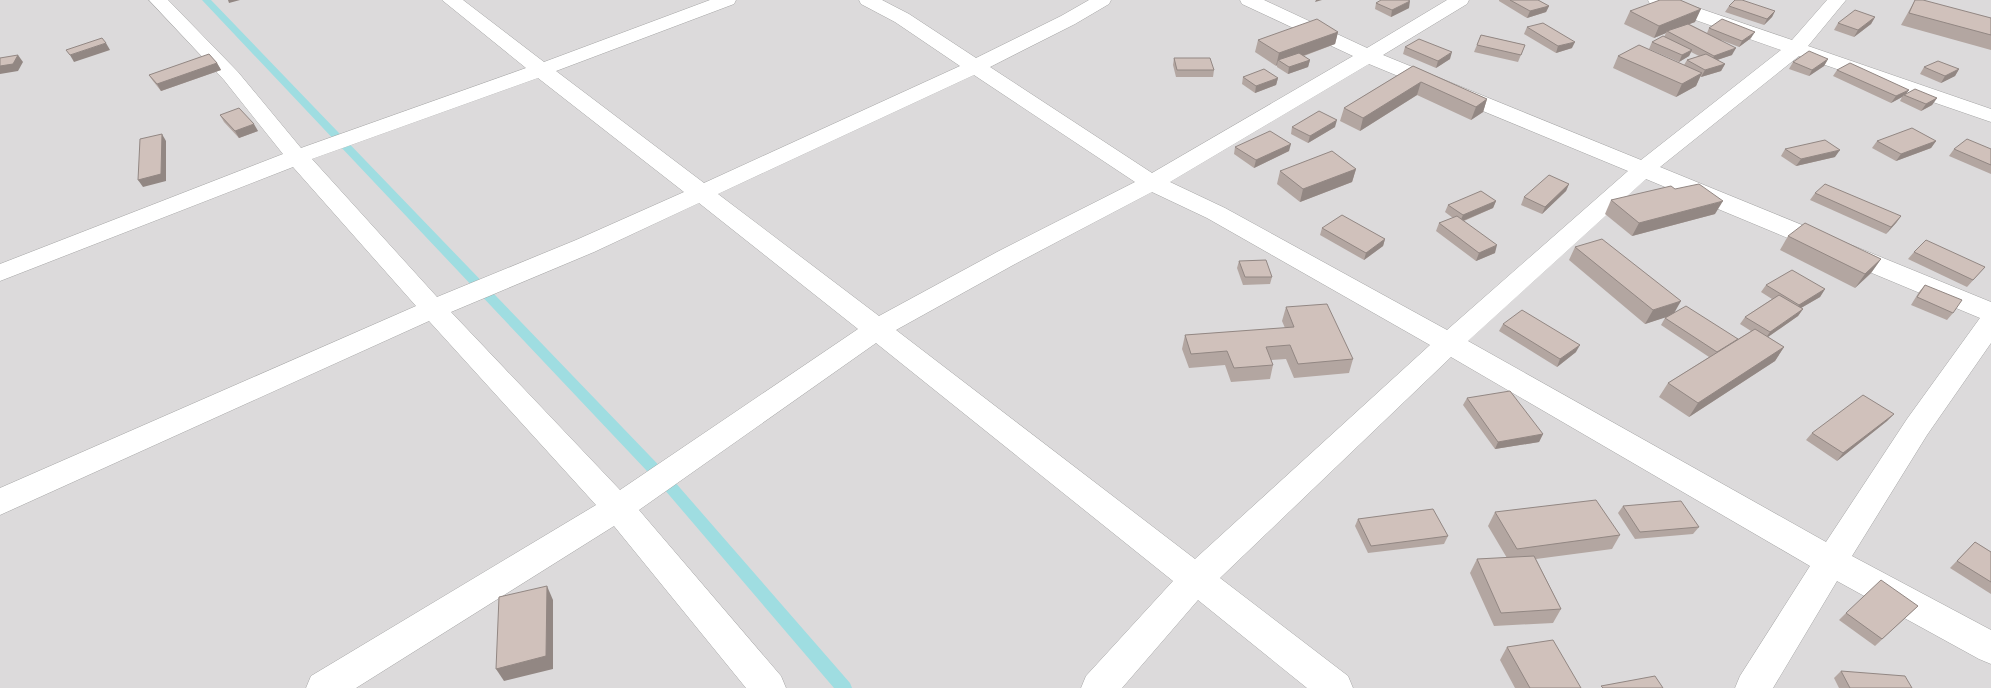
<svg xmlns="http://www.w3.org/2000/svg" width="1991" height="688" font-family="Mulish,sans-serif">
<rect width="100%" height="100%" fill="#f0e9e2"/>
<!-- residential -->
<rect fill="#dcdadb" x="0" y="0" width="1991" height="688"/>
<g fill="none" stroke-linecap="round" stroke-linejoin="round">
<!-- stream -->
<path fill="#9fdde1" fill-rule="evenodd" d="M202,0H211L674,481L850,683L852,688H834L664,489Z"/>
<!-- minor casing -->
<g stroke="#a5a5a5" stroke-width="1">
<path id="minor" d="M149,0H168L238,72L301,148L526,68L442,0H463L544,62L710,0H736L734,4L556,71L704,183L960,66L895,22L861,4L859,0H882L909,14L976,58L1061,16L1089,0H1111L1109,4L1075,24L990,67L1152,173L1353,56L1242,4L1240,0H1264L1367,48L1447,0H1469L1467,4L1383,55L1641,160L1781,50L1650,4L1648,0H1675L1792,40L1827,0H1846L1808,46L1991,109V122L1799,56L1660,167L1991,302V343L1927,435L1852,556L1991,630V664L1979,659L1837,581L1773,688H1735L1740,676L1810,566L1451,357L1220,578L1348,676L1353,688H1307L1198,600L1122,688H1081L1086,676L1173,581L876,343L639,510L781,676L786,688H746L614,526L356,688H306L311,676L596,505L429,321L0,515V488L416,306L293,167L0,281V264L283,154L224,80ZM1369,64L1628,171L1447,330L1225,208L1170,182ZM974,75L1135,182L997,252L879,316L718,194ZM538,78L684,192L576,240L437,297L312,159ZM1646,179L1980,318L1907,419L1826,542L1468,341ZM1152,192L1207,218L1430,345L1195,559L896,330L1015,264ZM699,203L858,329L620,490L451,312L594,252Z"/>
</g>
<!-- minor -->
<use href="#minor" fill="#fff" fill-rule="evenodd"/>
</g>
<!-- wall -->
<g fill="#b3a6a1">
<path d="M1499,0H1538L1549,6L1546,12L1527,18L1499,1Z"/>
<path d="M1915,0L1991,18V50L1901,25Z"/>
<path d="M1376,3L1409,8L1391,17L1375,9Z"/>
<path d="M1729,6L1775,11L1772,17L1764,25L1725,12Z"/>
<path d="M1630,11L1695,22L1689,24L1707,33L1709,28L1751,38L1739,47L1721,40L1732,55L1717,60L1725,64L1721,71L1701,77L1700,76L1696,86L1676,97L1613,68L1618,56L1684,65L1687,60L1699,56L1691,52L1689,56L1679,62L1649,49L1652,42L1664,37L1666,33L1654,38L1624,24Z"/>
<path d="M1875,17L1871,24L1854,37L1834,30L1838,23Z"/>
<path d="M1527,27L1572,48L1556,53L1524,34Z"/>
<path d="M1338,32L1335,44L1304,56L1310,60L1308,67L1288,74L1277,67V65L1276,66L1255,52L1258,40Z"/>
<path d="M1481,35L1525,45L1518,62L1474,52Z"/>
<path d="M1405,47L1450,59L1436,68L1403,54Z"/>
<path d="M1174,58L1214,70L1213,77H1176L1173,65Z"/>
<path d="M1828,59L1824,66L1809,76L1789,69L1793,62Z"/>
<path d="M217,63L221,70L161,91L153,81L149,75Z"/>
<path d="M1413,66L1487,99L1483,112L1471,120L1417,95L1360,131L1340,121L1344,108Z"/>
<path d="M1924,67L1959,69L1955,76L1941,83L1920,74Z"/>
<path d="M1837,70L1909,90L1906,94L1937,98L1932,105L1921,111L1900,101L1902,97L1891,103L1833,76Z"/>
<path d="M1243,77L1278,78L1276,85L1255,93L1242,84Z"/>
<path d="M220,115L258,131L239,138L224,122Z"/>
<path d="M1292,127H1335L1308,143L1291,134Z"/>
<path d="M1877,141H1936L1931,148L1896,161L1872,148Z"/>
<path d="M1235,147L1289,151L1254,168L1234,154Z"/>
<path d="M1785,149L1835,157L1796,166L1781,156Z"/>
<path d="M1954,149H1991V174L1949,156Z"/>
<path d="M1356,169L1352,182L1300,202L1277,184L1280,171Z"/>
<path d="M1569,184L1566,191L1542,214L1521,205L1524,197Z"/>
<path d="M1675,189L1715,214L1632,236L1605,214L1611,200Z"/>
<path d="M1815,193L1901,216L1896,223L1886,234L1810,200Z"/>
<path d="M1496,201L1493,208L1464,221L1495,253L1476,261L1436,231L1439,223L1453,218L1445,212L1448,205Z"/>
<path d="M1322,228L1385,239L1383,246L1364,260L1320,235Z"/>
<path d="M1788,236L1881,259L1871,273L1855,288L1780,250Z"/>
<path d="M1575,247L1674,313L1738,339L1751,331L1740,324L1745,317L1772,299L1761,292L1766,285L1825,289L1820,297L1801,308L1803,309L1798,316L1768,337L1784,347L1775,361L1689,417L1659,397L1668,383L1709,357L1661,325L1665,318L1668,316L1645,324L1569,260Z"/>
<path d="M1914,252L1985,267L1967,287L1908,259Z"/>
<path d="M1239,261L1272,277L1270,284L1243,285L1237,268Z"/>
<path d="M1925,285L1953,313L1947,320L1911,305L1919,292Z"/>
<path d="M1286,307L1353,359L1349,373L1294,378L1286,359L1271,360L1273,365L1270,379L1231,382L1225,365L1189,368L1182,349L1185,335L1285,328L1282,321Z"/>
<path d="M1503,324L1576,352L1557,367L1499,331Z"/>
<path d="M1467,398L1543,434L1539,442L1495,449L1463,405Z"/>
<path d="M1894,414L1887,421L1837,461L1806,440L1812,433Z"/>
<path d="M1623,506L1699,527L1693,534L1635,539L1618,513Z"/>
<path d="M1495,512L1620,535L1612,549L1536,559L1561,609L1553,623L1494,626L1470,573L1477,559L1507,558L1488,526Z"/>
<path d="M1358,519L1448,536L1444,544L1368,553L1355,526Z"/>
<path d="M1975,542L1991,552V594L1950,568Z"/>
<path d="M1918,606L1875,646L1839,620L1846,613Z"/>
<path d="M1507,647L1581,688H1515L1500,660Z"/>
<path d="M1841,671L1912,688H1839L1834,678Z"/>
</g>
<!-- shaded-wall -->
<g fill="#928783">
<path d="M228,0H240L229,3Z"/>
<path d="M1316,0H1322L1315,2Z"/>
<path d="M1410,1L1409,8L1391,17L1392,10Z"/>
<path d="M1549,6L1546,12L1527,18L1530,11Z"/>
<path d="M1701,9L1695,22L1669,32L1667,31L1666,33L1654,38L1659,26Z"/>
<path d="M1775,11L1772,17L1764,25L1767,19Z"/>
<path d="M1875,17L1871,24L1854,37L1858,30Z"/>
<path d="M1338,32L1335,44L1283,63L1278,60L1277,65L1276,66L1279,53Z"/>
<path d="M1755,32L1751,38L1739,47L1742,41Z"/>
<path d="M1575,42L1572,48L1556,53L1558,46Z"/>
<path d="M106,43L110,50L74,62L70,55Z"/>
<path d="M1736,48L1732,55L1711,62L1714,56Z"/>
<path d="M1692,50L1689,56L1679,62L1682,55Z"/>
<path d="M1452,52L1450,59L1436,68L1438,61Z"/>
<path d="M18,55L23,62L18,71L0,74V66Z"/>
<path d="M1828,59L1824,66L1809,76L1812,70Z"/>
<path d="M1310,60L1308,67L1288,74L1289,67Z"/>
<path d="M217,63L221,70L161,91L157,84Z"/>
<path d="M1725,64L1721,71L1701,77L1705,70Z"/>
<path d="M1959,69L1955,76L1941,83L1945,76Z"/>
<path d="M1702,73L1696,86L1676,97L1682,84Z"/>
<path d="M1278,78L1276,85L1255,93L1256,86Z"/>
<path d="M1421,82L1417,95L1360,131L1363,118Z"/>
<path d="M1909,90L1905,95H1904L1902,97L1891,103L1896,96Z"/>
<path d="M1937,98L1932,105L1921,111L1926,104Z"/>
<path d="M1487,99L1483,112L1471,120L1476,107Z"/>
<path d="M1337,120L1335,127L1308,143L1310,136Z"/>
<path d="M254,124L258,131L239,138L235,131Z"/>
<path d="M162,134L166,141V181L143,187L138,180Z"/>
<path d="M1936,141L1931,148L1896,161L1901,154Z"/>
<path d="M1291,144L1289,151L1254,168L1256,160Z"/>
<path d="M1840,150L1835,157L1796,166L1801,159Z"/>
<path d="M1356,169L1352,182L1300,202L1303,189Z"/>
<path d="M1569,184L1566,191L1542,214L1545,207Z"/>
<path d="M1496,201L1493,208L1460,222L1463,215Z"/>
<path d="M1723,201L1715,214L1632,236L1639,223Z"/>
<path d="M1901,216L1896,223L1886,234L1891,227Z"/>
<path d="M1385,239L1383,246L1364,260L1366,253Z"/>
<path d="M1497,245L1495,253L1476,261L1479,253Z"/>
<path d="M1881,259L1871,273L1855,288L1865,274Z"/>
<path d="M1825,289L1820,297L1794,312L1799,305Z"/>
<path d="M1681,301L1673,315L1645,324L1653,310Z"/>
<path d="M1803,309L1798,316L1765,339L1770,332Z"/>
<path d="M1580,345L1576,352L1557,367L1560,359Z"/>
<path d="M1784,347L1775,361L1689,417L1698,403Z"/>
<path d="M1894,414L1887,421L1837,461L1843,453Z"/>
<path d="M1543,434L1539,442L1495,449L1498,442Z"/>
<path d="M547,586L553,600V669L504,681L496,669Z"/>
</g>
<!-- building -->
<g fill="#d0c1bb" stroke="#928783">
<path d="M1381,0H1408L1410,1L1392,10L1376,3Z"/>
<path d="M1510,0H1538L1549,6L1530,11Z"/>
<path d="M1660,0H1680L1701,9L1659,26L1630,11Z"/>
<path d="M1735,0H1742L1775,11L1767,19L1729,6Z"/>
<path d="M1915,0H1923L1991,18V35L1909,13Z"/>
<path d="M1855,10L1875,17L1858,30L1838,23Z"/>
<path d="M1317,19L1338,32L1279,53L1258,40Z"/>
<path d="M1722,19L1755,32L1742,41L1709,28Z"/>
<path d="M1543,23L1575,42L1558,46L1527,27Z"/>
<path d="M1688,24L1736,48L1714,56L1667,31Z"/>
<path d="M1481,35L1525,45L1521,55L1477,45Z"/>
<path d="M1663,36L1692,50L1682,55L1652,42Z"/>
<path d="M102,38L106,43L70,55L66,50Z"/>
<path d="M1419,39L1452,52L1438,61L1405,47Z"/>
<path d="M1639,45L1702,73L1682,84L1618,56Z"/>
<path d="M1809,51L1828,59L1812,70L1793,62Z"/>
<path d="M1299,53L1310,60L1289,67L1278,60Z"/>
<path d="M209,54L217,63L157,84L149,75Z"/>
<path d="M1706,54L1725,64L1705,70L1687,60Z"/>
<path d="M18,55L13,64L0,66V58Z"/>
<path d="M1174,58H1210L1214,70H1177Z"/>
<path d="M1938,61L1959,69L1945,76L1924,67Z"/>
<path d="M1850,63L1909,90L1896,96L1837,70Z"/>
<path d="M1413,66L1487,99L1476,107L1421,82L1363,118L1344,108Z"/>
<path d="M1264,69L1278,78L1256,86L1243,77Z"/>
<path d="M1915,89L1937,98L1926,104L1904,95Z"/>
<path d="M239,108L254,124L235,131L220,115Z"/>
<path d="M1319,111L1337,120L1310,136L1292,127Z"/>
<path d="M1912,128L1936,141L1901,154L1877,141Z"/>
<path d="M1270,131L1291,144L1256,160L1235,147Z"/>
<path d="M162,134L161,174L138,180L140,139Z"/>
<path d="M1967,139L1991,149V165L1954,149Z"/>
<path d="M1825,140L1840,150L1801,159L1785,149Z"/>
<path d="M1332,151L1356,169L1303,189L1280,171Z"/>
<path d="M1549,175L1569,184L1545,207L1524,197Z"/>
<path d="M1699,184L1723,201L1639,223L1611,200L1671,186L1675,189Z"/>
<path d="M1825,184L1901,216L1891,227L1815,193Z"/>
<path d="M1481,191L1496,201L1463,215L1448,205Z"/>
<path d="M1342,215L1385,239L1366,253L1322,228Z"/>
<path d="M1457,216L1497,245L1479,253L1439,223Z"/>
<path d="M1805,223L1881,259L1865,274L1788,236Z"/>
<path d="M1602,239L1681,301L1653,310L1575,247Z"/>
<path d="M1926,240L1985,267L1973,280L1914,252Z"/>
<path d="M1266,260L1272,277H1245L1239,261Z"/>
<path d="M1792,270L1825,289L1799,305L1766,285Z"/>
<path d="M1925,285L1962,300L1953,313L1917,297Z"/>
<path d="M1779,295L1803,309L1770,332L1745,317Z"/>
<path d="M1327,304L1353,359L1298,364L1290,345L1266,347L1273,365L1234,368L1227,351L1191,354L1185,335L1294,327L1286,307Z"/>
<path d="M1686,306L1738,339L1717,352L1665,318Z"/>
<path d="M1522,310L1580,345L1560,359L1503,324Z"/>
<path d="M1755,329L1784,347L1698,403L1668,383Z"/>
<path d="M1510,391L1543,434L1498,442L1467,398Z"/>
<path d="M1863,395L1894,414L1843,453L1812,433Z"/>
<path d="M1596,500L1620,535L1517,549L1495,512Z"/>
<path d="M1681,501L1699,527L1640,532L1623,506Z"/>
<path d="M1433,509L1448,536L1371,546L1358,519Z"/>
<path d="M1975,542L1991,552V582L1957,561Z"/>
<path d="M1534,556L1561,609L1501,613L1477,559Z"/>
<path d="M1881,580L1918,606L1882,639L1846,613Z"/>
<path d="M547,586L546,656L496,669L499,597Z"/>
<path d="M1553,640L1581,688H1530L1507,647Z"/>
<path d="M1841,671L1905,676L1912,688H1850Z"/>
<path d="M1655,676L1663,688H1603L1601,686Z"/>
</g>
</svg>
